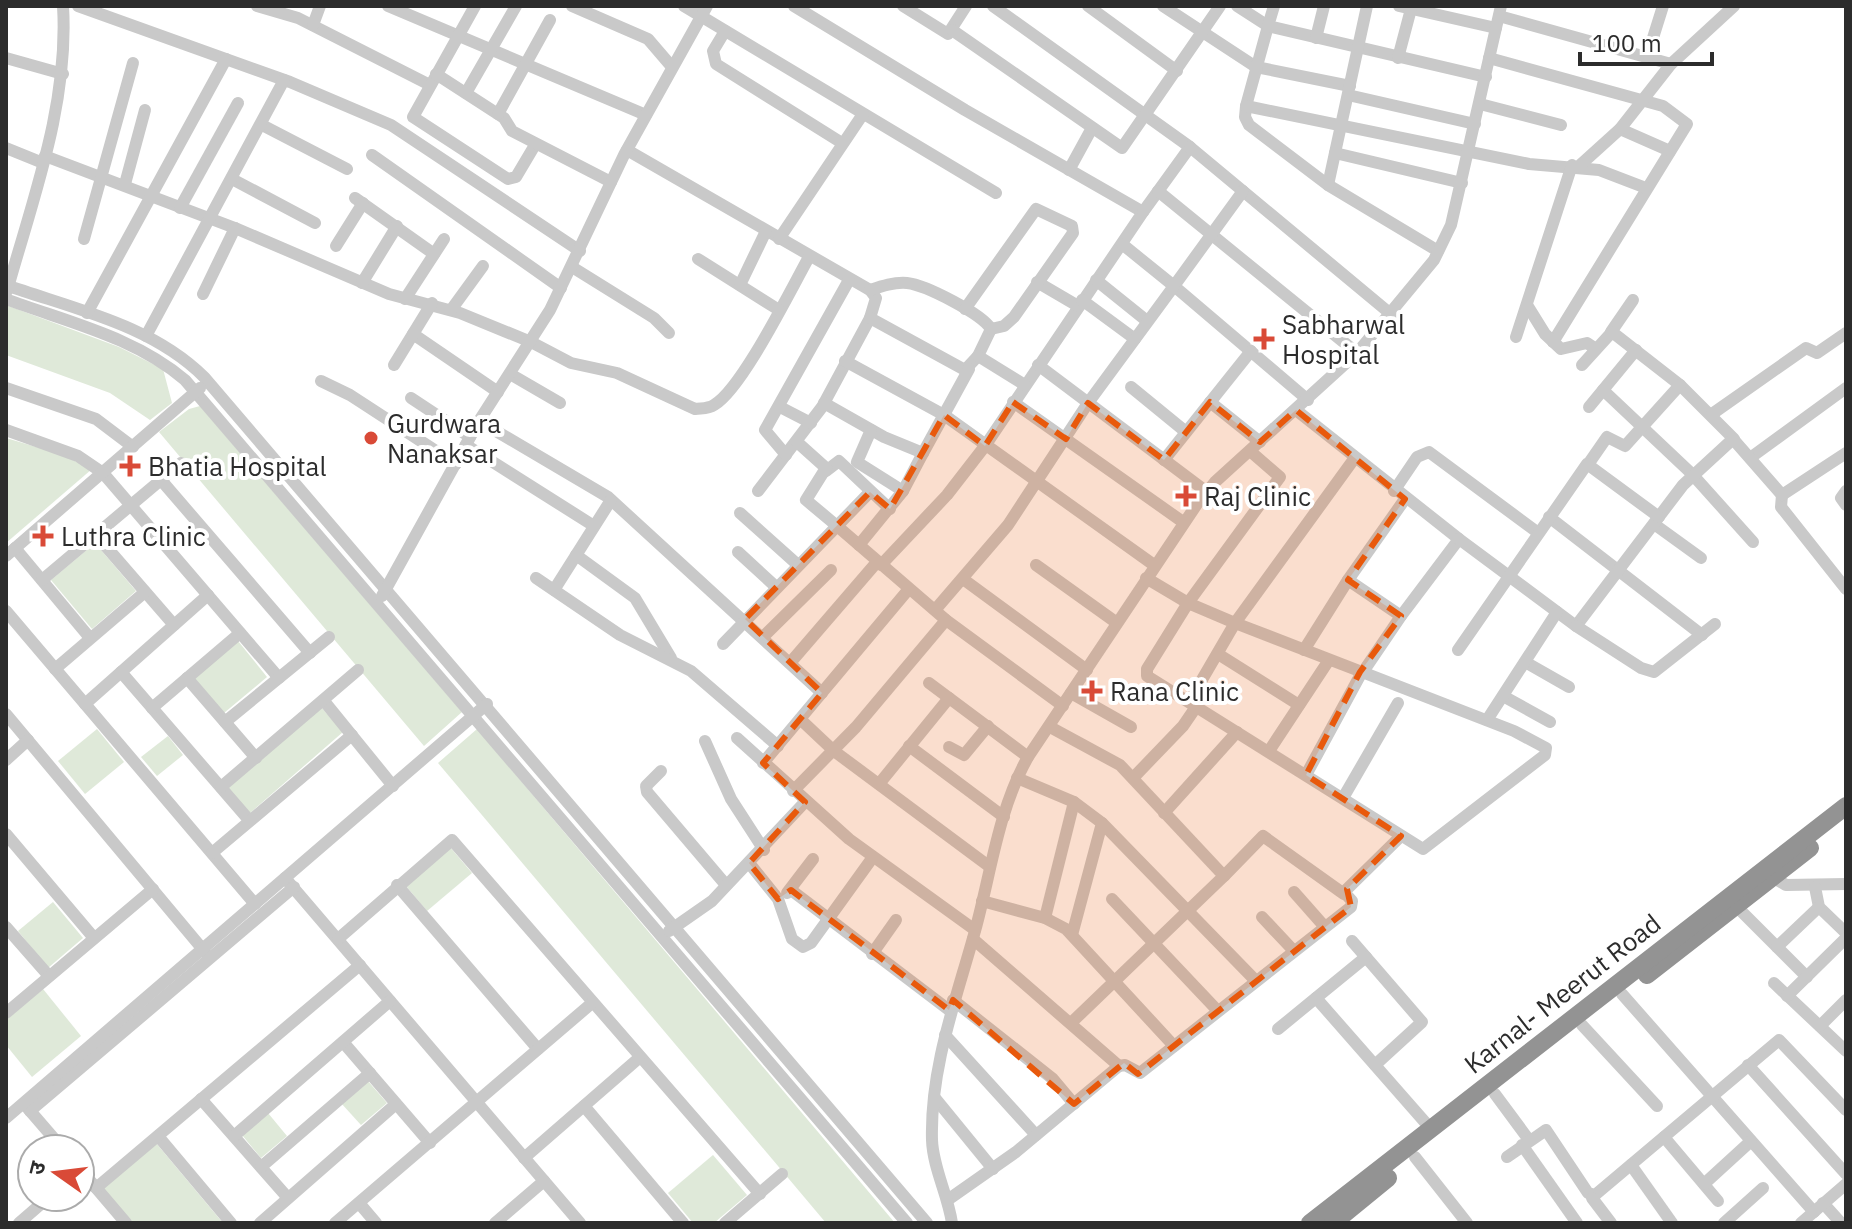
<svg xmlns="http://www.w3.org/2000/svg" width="1852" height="1229" font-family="'IBM Plex Sans','Noto Sans Devanagari',sans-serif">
<rect width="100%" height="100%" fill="#fff"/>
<!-- green -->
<g fill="#dfe9d9">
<path d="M6,305L119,347L163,369L172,403L150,420L110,393L6,355Z"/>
<path d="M200,406L462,712L424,746L159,432L189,409Z"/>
<path d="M6,438L60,454L92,469L6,543Z"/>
<path d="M95,543L136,591L92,629L51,580Z"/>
<path d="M238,641L267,677L224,713L194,678Z"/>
<path d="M321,707L343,732L250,813L228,788Z"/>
<path d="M97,729L124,762L85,794L58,761Z"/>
<path d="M477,729L895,1223H826L438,763Z"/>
<path d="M168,736L183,755L157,776L141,757Z"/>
<path d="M450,847L472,873L427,911L406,886Z"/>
<path d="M53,902L83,938L48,968L18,931Z"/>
<path d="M43,989L81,1036L32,1077L6,1045V1020Z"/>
<path d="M367,1080L387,1103L361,1125L341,1103Z"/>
<path d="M268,1113L287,1136L261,1158L242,1135Z"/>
<path d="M156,1143L223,1223H133L103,1188Z"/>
<path d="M713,1155L747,1195L714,1223H693L668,1193Z"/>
</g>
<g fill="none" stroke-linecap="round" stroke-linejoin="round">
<!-- minor -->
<g stroke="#c9c9c9" stroke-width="12">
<path d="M78,6L290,82L391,125L580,251"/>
<path d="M257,6L298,18L430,85"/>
<path d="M388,6L646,115"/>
<path d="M475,6L413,117L508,179L516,177L535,145"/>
<path d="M572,6L648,39L672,67"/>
<path d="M684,6L996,193"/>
<path d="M794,6L965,110L1143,212L985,446L947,495L881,565"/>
<path d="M903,6L948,34L966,6"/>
<path d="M993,6L1190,147L1143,212"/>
<path d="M1088,6L1177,71"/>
<path d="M1163,6L1256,67L1350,86"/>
<path d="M1237,6L1268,26L1246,106L1245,117L1249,125L1328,185L1438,251"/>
<path d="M1274,6L1268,26L1486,77"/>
<path d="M1399,6L1496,28"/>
<path d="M1499,16L1671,64"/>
<path d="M313,25L320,6"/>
<path d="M952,30L1122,148L1220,6"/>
<path d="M725,31L713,51L716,64L842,143"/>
<path d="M1316,38L1324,6"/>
<path d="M1647,57L1663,6"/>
<path d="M6,58L63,74"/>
<path d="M1398,58L1411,9"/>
<path d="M1489,58L1663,106L1687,124L1553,342"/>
<path d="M436,74L504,118L512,131L611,182"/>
<path d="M466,93L516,6"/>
<path d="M1348,95L1475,124"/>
<path d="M1480,104L1561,125"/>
<path d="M1246,106L1529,164L1599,170L1646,188"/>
<path d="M498,114L550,20"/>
<path d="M262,125L347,169"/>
<path d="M1620,129L1670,151"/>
<path d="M1190,147L1392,315"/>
<path d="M6,148L43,163"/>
<path d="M627,150L870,290L876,298L870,318L822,407L758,491"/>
<path d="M1335,153L1462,183"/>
<path d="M372,155L561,288"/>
<path d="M45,156L235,228L389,294L460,313L531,342L571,363L617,373L695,409C702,408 708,409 714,405C742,389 791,289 809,257"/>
<path d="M1578,167L1620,129L1671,64L1734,6"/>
<path d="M1069,170L1092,128"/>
<path d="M232,179L315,223"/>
<path d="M125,184L145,110"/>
<path d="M1328,185L1367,6"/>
<path d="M1158,191L1357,353"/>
<path d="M1243,191L1174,286L1308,400"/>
<path d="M355,198L434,254"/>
<path d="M180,208L238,103"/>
<path d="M84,239L133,63"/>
<path d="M779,239L863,114"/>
<path d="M336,246L363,203"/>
<path d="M698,259L779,310"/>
<path d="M572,267L654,318L669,333"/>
<path d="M1096,280L1147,321"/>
<path d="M1037,282L1078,306"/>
<path d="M362,283L397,226"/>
<path d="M6,285C74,309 152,325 204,377L927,1223"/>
<path d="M740,285L766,231"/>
<path d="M870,290C882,286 894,282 907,283C926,285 982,314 991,329L978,356L965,370L870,318"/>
<path d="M7,291C33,198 69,104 63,6"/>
<path d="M203,294L235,228"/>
<path d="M6,299C67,322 135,337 185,380L907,1223"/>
<path d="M405,299L444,239"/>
<path d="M1082,300L1135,339"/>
<path d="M1527,305L1545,334L1561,349L1587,343L1596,349"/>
<path d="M965,309L1036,209L1072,226L1073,233L1014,317L1004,326L991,329"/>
<path d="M451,310L483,266"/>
<path d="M87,313L226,59"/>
<path d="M1611,332L1633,300"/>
<path d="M413,334L498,392"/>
<path d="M146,336L284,80"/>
<path d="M1516,337L1572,165"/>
<path d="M978,356L1025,385"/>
<path d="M845,361L944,415L1154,565"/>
<path d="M394,365L432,303"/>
<path d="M1038,365L1207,492"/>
<path d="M1582,365L1612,332L1680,385L1734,439"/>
<path d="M510,374L560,403"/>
<path d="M321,381L350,395L456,464"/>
<path d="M1131,387L1186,432"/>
<path d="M6,388L96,419L133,447"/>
<path d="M1603,390L1692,474L1753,542"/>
<path d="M411,398L470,437"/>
<path d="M1013,402L1183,522"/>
<path d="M1210,402L1260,442"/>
<path d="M824,403L884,437L923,453L969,369"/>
<path d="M780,407L811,423"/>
<path d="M1589,407L1636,350"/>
<path d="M1296,410L1459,539L1401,616"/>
<path d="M1712,414L1806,348L1817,353L1846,333"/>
<path d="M479,421L608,497L822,693"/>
<path d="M6,430L78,456L103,473L279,678"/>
<path d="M871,430L857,462L903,491"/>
<path d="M466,445L594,526"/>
<path d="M786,455L765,430L849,280"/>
<path d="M1750,458L1846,388"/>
<path d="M1354,459L1235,623L1362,672"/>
<path d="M1164,460L1251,351"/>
<path d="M1589,463L1607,437L1625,446L1680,385"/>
<path d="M826,471L839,461L890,509"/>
<path d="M161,480L310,653"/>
<path d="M1394,491L1417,457L1429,452L1537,532"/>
<path d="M1846,491L1841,498L1846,505"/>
<path d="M870,492L837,526L946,620L1063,706"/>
<path d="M1782,495L1781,507L1846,589"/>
<path d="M740,513L798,565"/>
<path d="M1549,517L1702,635"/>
<path d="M1654,524L1701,558"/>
<path d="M96,535L174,625"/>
<path d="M1459,539L1576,626L1683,485L1733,439L1782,495L1846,453"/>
<path d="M859,545L903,491L923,453"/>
<path d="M15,548L90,638"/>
<path d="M738,552L776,587"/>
<path d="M576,555L635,598L671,658"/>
<path d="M6,556L200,388"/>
<path d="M1036,565L1117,623"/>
<path d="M536,578L620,635L691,671L778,746"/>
<path d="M1146,578L1188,603L1280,477L1250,451"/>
<path d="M963,579L1087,670"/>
<path d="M42,580L181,463"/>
<path d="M1348,580L1405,499"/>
<path d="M554,590L611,500"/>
<path d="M382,596L479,421L550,310L624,155L707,6"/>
<path d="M935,610L1008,525L1088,403L1174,286L1122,244"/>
<path d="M6,611L255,904"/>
<path d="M1576,626L1641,668L1654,672L1715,624"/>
<path d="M763,637L831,570"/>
<path d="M723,644L837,526L806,500L826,468L797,442"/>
<path d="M1304,650L1348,580L1401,616L1363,672"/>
<path d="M1458,650L1587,464L1659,517"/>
<path d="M1218,654L1299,705"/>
<path d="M1525,662L1569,687"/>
<path d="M790,663L877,562"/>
<path d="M55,669L145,592"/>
<path d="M121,672L249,820"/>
<path d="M187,678L256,758"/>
<path d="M929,683L1028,757"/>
<path d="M1071,693L1131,727"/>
<path d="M1503,696L1550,722"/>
<path d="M324,701L393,786"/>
<path d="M1189,702L1235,623L1188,603L1147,669V676L1423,849L1545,755L1546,748L1514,731L1362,672L1306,775"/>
<path d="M85,704L208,595"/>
<path d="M152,708L240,633"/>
<path d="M6,714L205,952"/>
<path d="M800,719L834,751L990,867"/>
<path d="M1487,720L1557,612"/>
<path d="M225,722L329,637"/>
<path d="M1050,727L1120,765L1224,876L1072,1022"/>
<path d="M737,738L849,839L975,930"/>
<path d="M705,741L731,799L764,850"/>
<path d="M909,746L1004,817"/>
<path d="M949,747L964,755L988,726"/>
<path d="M1269,751L1329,660"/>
<path d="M6,760L28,740"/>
<path d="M763,763L908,590"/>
<path d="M661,771L646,786L647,792L726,885"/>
<path d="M1017,778L1074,802L1102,823L1072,935"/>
<path d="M1133,778L1183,726L1196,707"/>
<path d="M879,784L949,698"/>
<path d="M221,787L358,670"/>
<path d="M793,791L856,727L946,620"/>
<path d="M1343,798L1398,703"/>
<path d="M1164,813L1237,732"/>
<path d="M1102,823L1255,980"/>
<path d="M6,834L94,938"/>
<path d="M212,853L352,735"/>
<path d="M749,863L778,899L792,939L803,947L811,943L873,857"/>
<path d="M1769,875L1786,885L1846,884"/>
<path d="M1224,876L1263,836L1344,894"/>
<path d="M285,878L580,1223"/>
<path d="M397,885L538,1049"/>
<path d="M1815,887L1819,907L1846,933"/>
<path d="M791,890L949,1010"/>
<path d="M1294,892L1324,926"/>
<path d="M787,893L813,859"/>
<path d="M1112,899L1217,1010"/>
<path d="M982,901L1045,918L1066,929L1174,1046"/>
<path d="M1737,907L1807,977"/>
<path d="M1262,917L1293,950"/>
<path d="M1045,918L1074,802"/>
<path d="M6,927L49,976"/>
<path d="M669,931L712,901L805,802"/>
<path d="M338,939L452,840L760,1194"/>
<path d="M973,939L1119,1066"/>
<path d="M1352,941L1422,1022L1375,1065"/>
<path d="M1777,947L1819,907"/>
<path d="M872,954L896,920"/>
<path d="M1774,983L1846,1051"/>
<path d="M1622,994L1814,1212"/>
<path d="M1787,996L1846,938"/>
<path d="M1316,998L1431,1129"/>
<path d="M953,1000L1053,1079L1074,1104"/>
<path d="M6,1013L153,889"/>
<path d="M1582,1025L1657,1106"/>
<path d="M1820,1026L1846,1000"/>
<path d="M1278,1029L1366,957"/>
<path d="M945,1035L1036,1135"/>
<path d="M343,1042L430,1143"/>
<path d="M1748,1065L1846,1174"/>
<path d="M1495,1094L1529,1140"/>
<path d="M935,1098L993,1169"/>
<path d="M201,1099L288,1198"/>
<path d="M25,1105L63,1149"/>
<path d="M584,1106L683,1223"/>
<path d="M30,1111L294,887"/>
<path d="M6,1118L487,704"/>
<path d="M158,1136L231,1223"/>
<path d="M234,1136L390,1001"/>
<path d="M1664,1137L1718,1201"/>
<path d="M1522,1145L1577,1223"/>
<path d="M1415,1157L1467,1223"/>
<path d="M1507,1157L1546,1130L1588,1193L1595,1195L1779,1040L1846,1110"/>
<path d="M524,1158L639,1058"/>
<path d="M1631,1165L1672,1223"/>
<path d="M261,1167L370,1073"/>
<path d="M80,1169L126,1223"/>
<path d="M1704,1184L1751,1141"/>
<path d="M96,1188L360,965"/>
<path d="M1592,1198L1611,1223"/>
<path d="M949,1199L1016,1152L1119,1066L1125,1065L1140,1073L1351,907L1352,901L1344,892L1401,836"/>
<path d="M359,1203L376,1223"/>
<path d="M1823,1203L1841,1223"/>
<path d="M19,1223L49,1197"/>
<path d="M260,1223L396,1104"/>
<path d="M335,1223L592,1003"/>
<path d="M495,1223L544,1181"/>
<path d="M725,1223L782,1174"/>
<path d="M952,1223C948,1195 933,1168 932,1140C930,1068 956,1000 975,931C991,873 998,810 1028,757L1197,504L1215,482L1357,353L1434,260L1451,225L1501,6"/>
<path d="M1724,1223L1763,1188"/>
<path d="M1801,1223L1846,1184"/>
</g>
<!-- highway -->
<g stroke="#939393" stroke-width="18">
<path d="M1647,975L1810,848"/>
<path d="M1310,1223L1846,806"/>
<path d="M1333,1223L1388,1178"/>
</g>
</g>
<!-- marked area -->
<path fill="#e8590c" fill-opacity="0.2" stroke="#e8590c" stroke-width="6" stroke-dasharray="16 10" stroke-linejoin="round" d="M1013,402L1066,439L1088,403L1164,460L1210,402L1260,442L1296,410L1405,499L1348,580L1401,616L1360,672L1306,775L1401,836L1347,889L1351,907L1138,1074L1124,1063L1074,1104L953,1000L949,1010L791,890L778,899L749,863L805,802L763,763L822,693L745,619L870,492L890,509L944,415L985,446Z"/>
<!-- markers -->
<g fill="#d94a37" stroke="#fff" stroke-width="3">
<path d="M1260 327h8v8h8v8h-8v8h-8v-8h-8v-8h8z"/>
<circle cx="371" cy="438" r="8"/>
<path d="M126 454h8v8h8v8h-8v8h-8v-8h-8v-8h8z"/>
<path d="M1182 484h8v8h8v8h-8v8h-8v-8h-8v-8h8z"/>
<path d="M39 524h8v8h8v8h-8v8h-8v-8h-8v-8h8z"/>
<path d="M1088 679h8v8h8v8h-8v8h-8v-8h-8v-8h8z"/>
</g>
<g text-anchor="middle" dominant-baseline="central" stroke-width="8" stroke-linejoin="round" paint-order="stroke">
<!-- poi labels -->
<g font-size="26" fill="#2c2c2c" stroke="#fff" text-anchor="start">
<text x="1282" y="324">Sabharwal<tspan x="1282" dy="30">Hospital</tspan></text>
<text x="387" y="423">Gurdwara<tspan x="387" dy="30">Nanaksar</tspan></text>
<text x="148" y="466">Bhatia Hospital</text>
<text x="1204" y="496">Raj Clinic</text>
<text x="61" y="536">Luthra Clinic</text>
<text x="1110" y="691">Rana Clinic</text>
</g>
<!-- street labels -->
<g font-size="26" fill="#2c2c2c" stroke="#fff">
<text transform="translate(1562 993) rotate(-38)">Karnal- Meerut Road</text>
</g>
</g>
<!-- border -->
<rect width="1852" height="1229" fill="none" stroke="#2c2c2c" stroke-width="16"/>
<!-- north arrow -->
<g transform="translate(56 1173) rotate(284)"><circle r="38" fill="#ffffff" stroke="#ababab" stroke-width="2"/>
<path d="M0-6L14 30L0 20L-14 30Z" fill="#d94a37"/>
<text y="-12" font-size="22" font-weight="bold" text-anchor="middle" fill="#2c2c2c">उ</text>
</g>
<!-- scale -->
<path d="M1580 52v12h132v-12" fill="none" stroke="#2c2c2c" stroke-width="4"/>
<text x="1592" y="52" font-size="24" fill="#2c2c2c" stroke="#ffffff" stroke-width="6" paint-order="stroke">100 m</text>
</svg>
